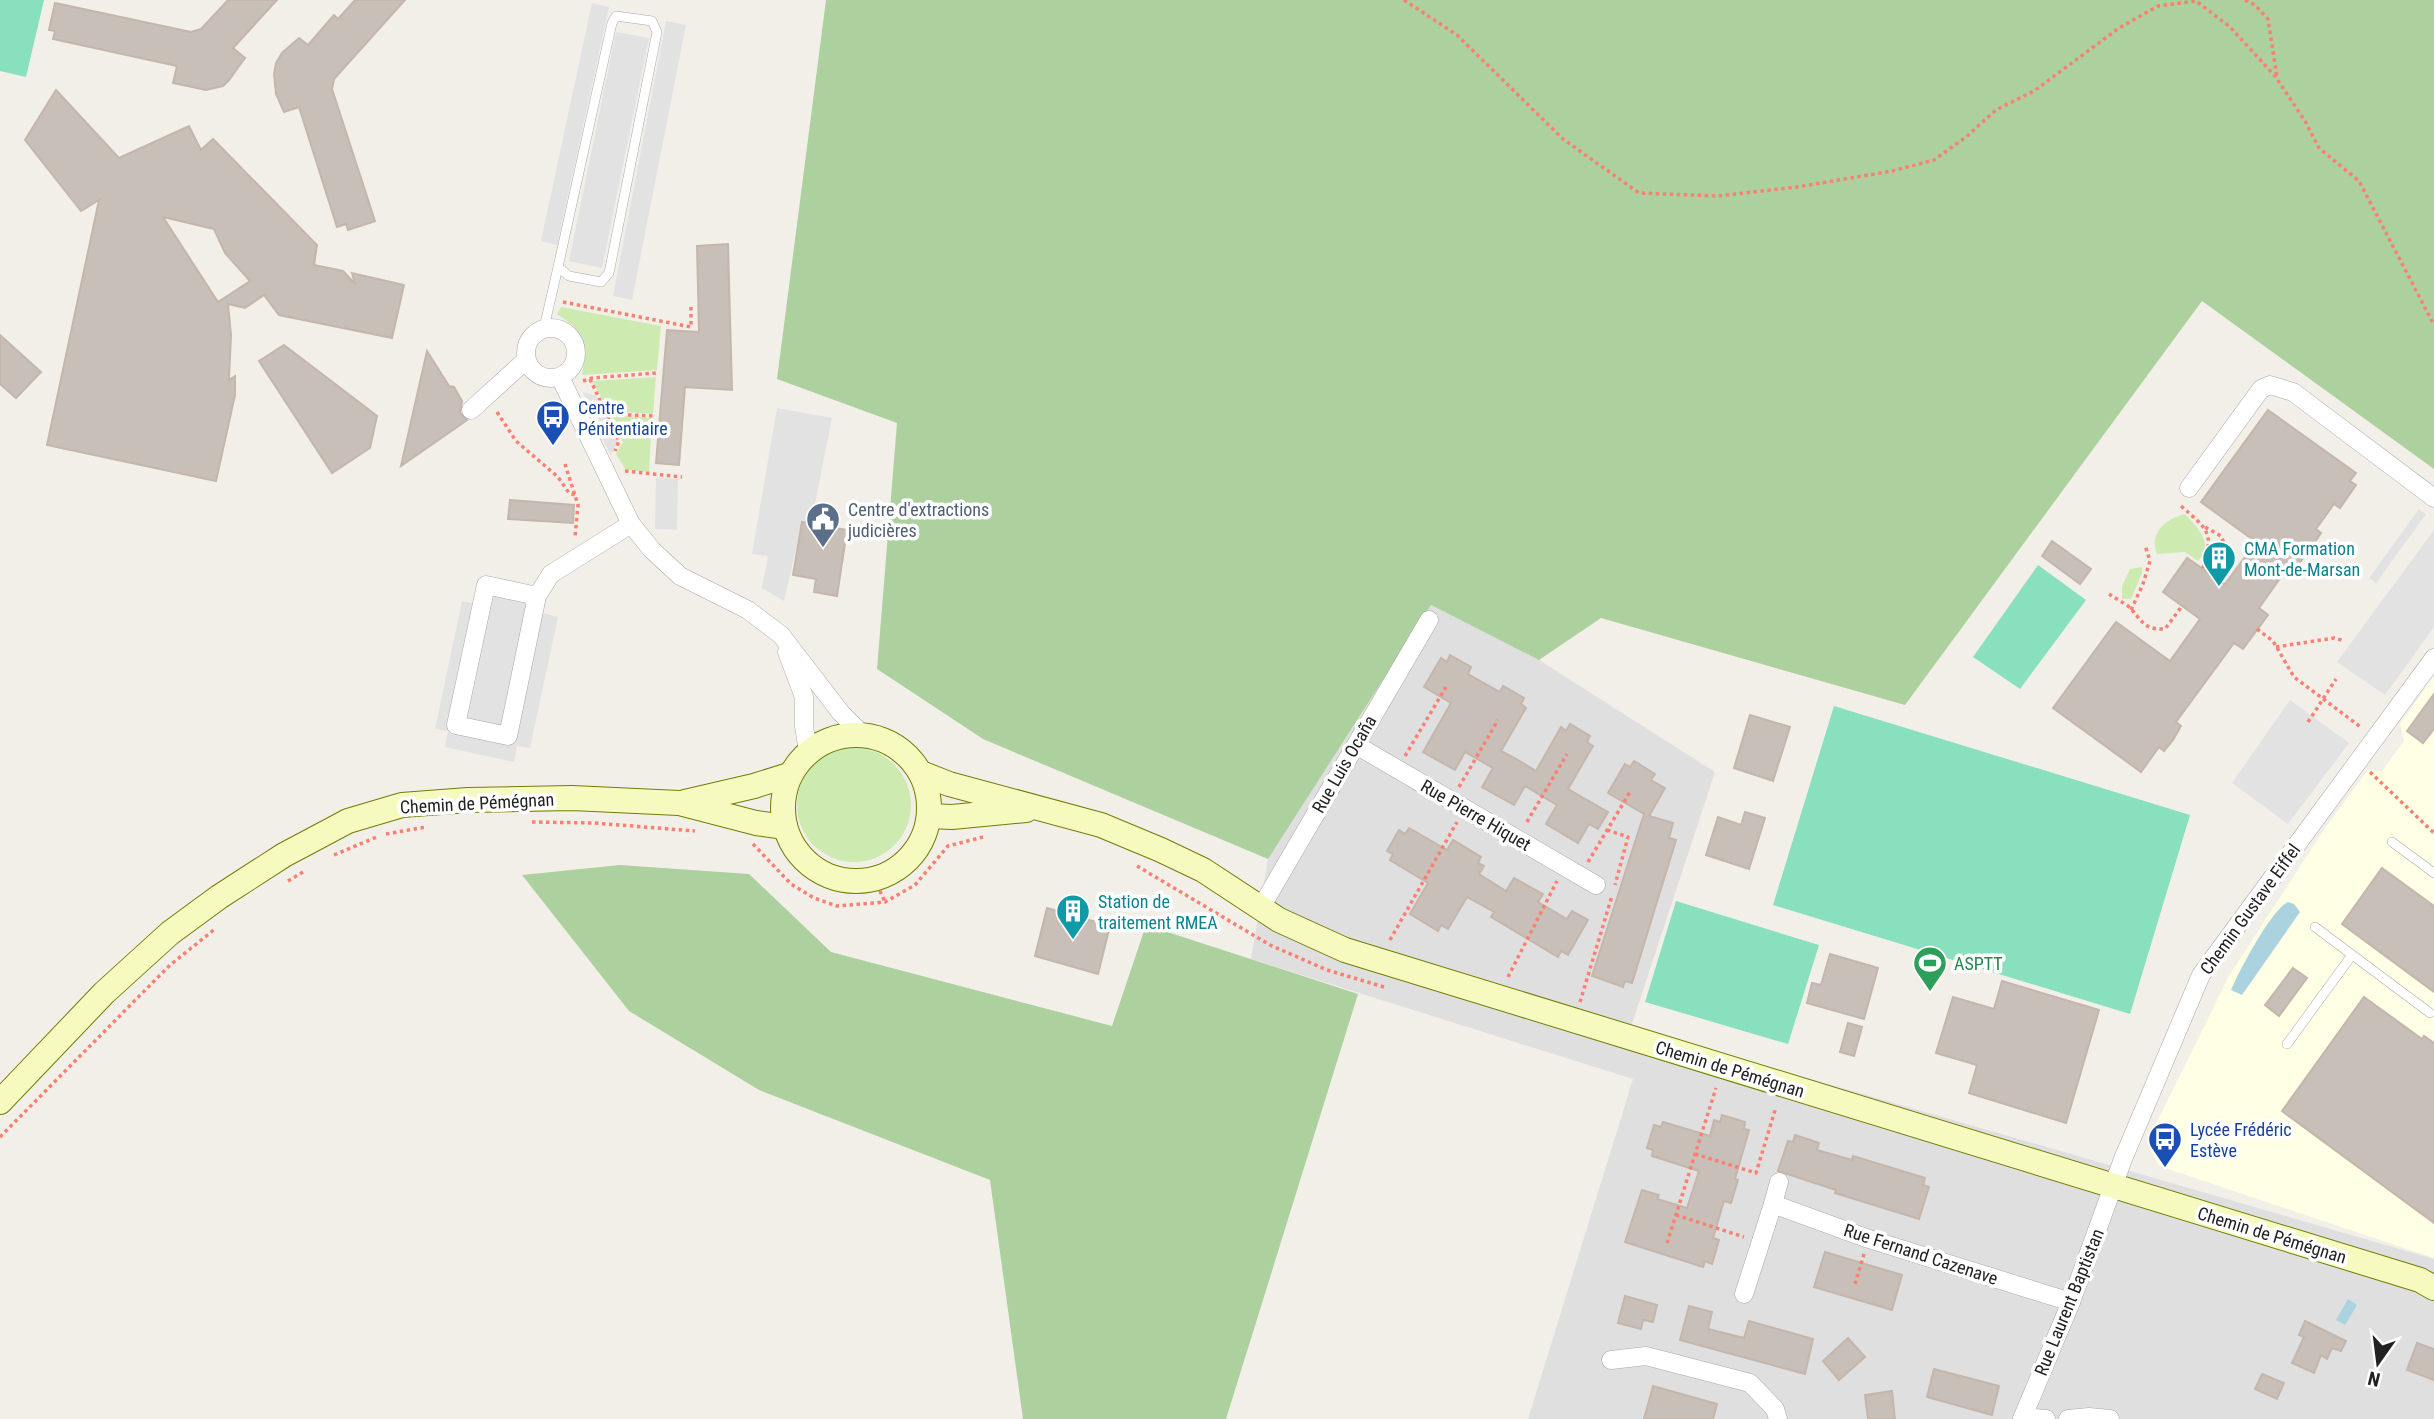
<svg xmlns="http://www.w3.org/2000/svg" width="2434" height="1419" font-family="'Roboto Condensed',sans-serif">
<rect width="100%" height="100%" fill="#f2efe9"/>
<!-- residential -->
<path fill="#e0dfdf" d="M1431,605L1539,660L1715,772L1631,1027L2434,1259V1419H1528L1633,1079L1251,959L1268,859Z"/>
<!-- education -->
<path fill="#ffffe5" d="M2434,676V1258L2159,1166L2147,1142L2229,976L2325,828L2368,770L2382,771L2404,741L2400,724Z"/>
<!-- grass -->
<g fill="#cdebb0">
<path d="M561,307L661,326L657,370L582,375C588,341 586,333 557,314Z"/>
<path d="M656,377L653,414L608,411L593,381Z"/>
<path d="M610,415L652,418L649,472L626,470L616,454L623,442Z"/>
<path d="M2185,514C2196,526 2216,545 2198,561L2185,552L2157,554C2149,533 2165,519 2185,514Z"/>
<path d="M2142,567V573L2131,599H2122V586L2130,569Z"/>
<circle cx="854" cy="805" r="57"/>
</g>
<!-- forest -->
<g fill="#add19e">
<path d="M826,0H2434V469L2202,301L1905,705L1601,618L1539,660L1431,605L1268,859L983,739L877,669L897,423L777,379Z"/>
<path d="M620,865L749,874L831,952L1112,1026L1146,925L1358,994L1226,1419H1023L990,1180L759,1090L629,1011L522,875Z"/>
</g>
<!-- pitch -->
<g fill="#88e0be">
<path d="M0,0H44L26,77L0,71Z"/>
<path d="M2038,565L2086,600L2020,689L1973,657Z"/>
<path d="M1834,706L2190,815L2130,1014L1773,905Z"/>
<path d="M1676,901L1819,945L1788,1044L1645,1002Z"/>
</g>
<!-- parking -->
<g fill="#e2e2e2">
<path d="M592,3L609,7L557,245L541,241Z"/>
<path d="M666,21L686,25L632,300L613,296Z"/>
<path d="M616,32L649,38L602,268L569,261Z"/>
<path d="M583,392L596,396L618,440L611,455L596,426Z"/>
<path d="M777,408L832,418L811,524L802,523L784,601L762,588L768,556L752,554Z"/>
<path d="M656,478L678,479L677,530L655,529Z"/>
<path d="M2419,509L2426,514L2376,583L2369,578Z"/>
<path d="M2434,530V627L2385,695L2337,662Z"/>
<path d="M482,576L548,590L543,613L558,617L530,748L517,746L514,762L445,747L448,731L435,729L462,601L476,604Z"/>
<path d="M2290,700L2349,743L2288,824L2232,783Z"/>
</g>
<!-- water -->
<g fill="#aad3df">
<path d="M2288,902L2294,904L2300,912L2242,995L2231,990C2239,971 2271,910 2288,902Z"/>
<path d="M2348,1299L2357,1305L2345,1325L2336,1320Z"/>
</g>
<!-- building -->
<g fill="#c7bfb8" stroke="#c4b6ab" stroke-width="2" fill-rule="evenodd">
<path d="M228,0H277L233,48L245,58L229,80L223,86L206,90L173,83L177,66L53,39L55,31L49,30L55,3L191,32L201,29Z"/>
<path d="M355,0H405L334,79L332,89L375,221L348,230L346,224L337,227L299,107L284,112L276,94L274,74L276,63L282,53L299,38L308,45L334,15L338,19Z"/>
<path d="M56,90L119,158L189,126L201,150L213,139L317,245L314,265L343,271L355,284L352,273L404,285L392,338L279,315L264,295L245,308L228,304L231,335L229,380L235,376V395L216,481L47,445L99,200L81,211L25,140ZM163,217L214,229L225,253L250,281L218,302Z"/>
<path d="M728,244L732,390L685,387L679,465L656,463L667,330L699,332L697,246Z"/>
<path d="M0,335L41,372L16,398L0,384Z"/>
<path d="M284,345L377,416L370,448L332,473L259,361Z"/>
<path d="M427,351L449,386L454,387L462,401L460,413L467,420L401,466Z"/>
<path d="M2268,410L2356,473L2350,481L2356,485L2340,508L2334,504L2316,529L2321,533L2311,548L2293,571L2288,567L2259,608L2268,615L2243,649L2234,643L2176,722L2181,726L2173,740L2164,751L2159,747L2141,772L2053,708L2116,622L2170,661L2200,619L2163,592L2187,558L2225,584L2256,542L2201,502Z"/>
<path d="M510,500L574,505L573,523L508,519Z"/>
<path d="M802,522L847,530L837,596L814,592L816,579L793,575Z"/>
<path d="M2052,541L2091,569L2080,584L2042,556Z"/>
<path d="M1450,655L1471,667L1468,674L1500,692L1503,686L1524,698L1521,704L1526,708L1501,751L1518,760L1536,771L1561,727L1566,731L1570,724L1590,736L1587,742L1593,746L1568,789L1608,812L1598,829L1589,824L1578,843L1546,824L1557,805L1545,798L1525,786L1514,805L1482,787L1493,768L1465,752L1455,770L1423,752L1451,703L1424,687L1441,658L1447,662Z"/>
<path d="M2434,694V729L2423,743L2407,731Z"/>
<path d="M1750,715L1790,727L1773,781L1734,768Z"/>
<path d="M1634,761L1655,774L1651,780L1665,788L1649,816L1673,823L1669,838L1676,840L1632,983L1625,981L1623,987L1592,976L1644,814L1608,793L1625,764L1630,767Z"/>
<path d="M1745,812L1765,818L1749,869L1706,855L1718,817L1741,825Z"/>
<path d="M1409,828L1447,850L1453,840L1481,857L1478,863L1484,866L1479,874L1506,891L1514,878L1543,894L1538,902L1567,919L1572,911L1588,920L1568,955L1561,951L1558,957L1491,917L1494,912L1467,897L1448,929L1441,925L1438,931L1410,914L1428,883L1390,860L1393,854L1387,851L1399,830L1405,834Z"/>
<path d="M2382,868L2434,906V992L2342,924Z"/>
<path d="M1047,908L1110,926L1098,974L1035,956Z"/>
<path d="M1830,954L1878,968L1864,1019L1807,1003L1812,983L1821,985Z"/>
<path d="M2293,968L2307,978L2279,1016L2265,1005Z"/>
<path d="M2002,981L2099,1010L2066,1123L1969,1093L1977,1065L1936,1053L1953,997L1994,1009Z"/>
<path d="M2364,997L2422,1039L2424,1036L2434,1043V1223L2282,1111Z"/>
<path d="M1848,1023L1862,1027L1854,1056L1840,1052Z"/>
<path d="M1722,1115L1745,1122L1744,1129L1749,1130L1735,1179L1738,1180L1731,1203L1724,1201L1713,1238L1719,1240L1712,1264L1705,1261L1703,1267L1625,1242L1642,1190L1659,1195L1657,1199L1687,1208L1699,1171L1652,1156L1653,1150L1647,1148L1654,1125L1661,1127L1663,1122L1710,1136L1714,1120L1720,1122Z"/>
<path d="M1795,1135L1819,1143L1817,1150L1852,1160L1853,1156L1925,1178L1923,1185L1929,1187L1919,1219L1835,1193L1836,1190L1778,1171L1788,1141L1793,1142Z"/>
<path d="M1825,1252L1902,1275L1892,1310L1814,1287Z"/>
<path d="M1625,1296L1657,1305L1653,1322L1643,1320L1641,1329L1618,1323Z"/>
<path d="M1689,1306L1712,1312L1708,1329L1744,1338L1749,1321L1813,1339L1805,1374L1680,1340Z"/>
<path d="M2305,1321L2346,1341L2341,1351L2332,1348L2327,1359L2321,1355L2314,1373L2292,1363L2304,1337L2299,1335Z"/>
<path d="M1848,1338L1865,1357L1839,1380L1823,1361Z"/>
<path d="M2417,1343L2434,1349V1380L2407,1370Z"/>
<path d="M1934,1369L1999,1386L1992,1415L1927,1397Z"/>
<path d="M2262,1374L2284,1383L2277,1399L2255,1389Z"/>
<path d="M1653,1386L1717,1404L1713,1419H1644Z"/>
<path d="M1892,1391L1895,1419H1868L1865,1395Z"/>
</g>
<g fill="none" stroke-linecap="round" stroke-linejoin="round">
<!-- lane casing -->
<g stroke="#a9a9a9" stroke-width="10">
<g id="lane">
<path d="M544,328L558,267L569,276L601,282L609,273L657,32L652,21L616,16L612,23L558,267"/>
<path d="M2392,842L2434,873"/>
<path d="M2315,927L2430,1013"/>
<path d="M2287,1044L2352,955"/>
</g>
</g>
<!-- street casing -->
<g stroke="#a9a9a9" stroke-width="19">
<g id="street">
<circle cx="551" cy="353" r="25"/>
<path d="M560,377L631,524L652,550L680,576L748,610L781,635L841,713L863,735"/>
<path d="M471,410L526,360"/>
<path d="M2189,488L2261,389L2270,385L2293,392L2434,498"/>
<path d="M537,596L486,585L456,725L508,736L537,596L551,574L631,524"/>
<path d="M787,652L804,697V726L808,751"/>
<path d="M1356,745L1596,885"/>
<path d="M1260,909L1429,620"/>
<path d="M1773,1204L1779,1182"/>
<path d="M1744,1294L1773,1204L1869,1239L2071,1302"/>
<path d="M1611,1360L1646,1356L1750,1383L1775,1409L1778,1419"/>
<path d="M2023,1417L2046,1419"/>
<path d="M2022,1419L2071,1302L2123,1159L2201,975L2434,658"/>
<path d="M2068,1419L2089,1417L2110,1419"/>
</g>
</g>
<!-- secondary casing -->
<g stroke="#707d05" stroke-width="26">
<g id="secondary">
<circle cx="856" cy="808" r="73"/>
<path d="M921,773L949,784L1101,825L1161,850L1203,870L1279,920L1345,950L2420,1280L2434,1288"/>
<path d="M685,802L754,786L789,775"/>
<path d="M929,816L952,817L1026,810"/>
<path d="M0,1102L104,993L170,933L219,897L284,855L348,821L402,805L468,800L572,798L679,803L756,823L785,827"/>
</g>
</g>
<!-- path -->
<g stroke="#fa8072" stroke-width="3.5" stroke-dasharray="3.5 3.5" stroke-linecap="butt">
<path d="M1404,0L1457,35L1563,139L1639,193L1718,196L1797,187L1892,171L1934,160L1966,137L1996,110L2034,91L2119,28L2158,6L2196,1L2229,26L2275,76L2305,121L2319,148L2359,181L2434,325"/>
<path d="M2245,0L2255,5L2268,19L2277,77"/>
<path d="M563,302L691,327V306"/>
<path d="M590,379L619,441L615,451"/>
<path d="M583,381L592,378L656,373"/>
<path d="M497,412L516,441L558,477L569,493L575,495"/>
<path d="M607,414L654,416"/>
<path d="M565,464L578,505L575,537"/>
<path d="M625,471L682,477"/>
<path d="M2181,506C2207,529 2215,532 2203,568"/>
<path d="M2204,567L2219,559L2224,543L2221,536L2205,527"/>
<path d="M2109,594C2115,598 2122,602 2128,606C2142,619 2142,630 2165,629L2182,606"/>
<path d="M2131,610L2143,584L2150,561L2145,545"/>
<path d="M2257,629L2273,641L2294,677L2362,728"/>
<path d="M2276,647L2334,638L2345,641"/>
<path d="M2308,722L2336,679"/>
<path d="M1405,756L1446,687"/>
<path d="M2370,772L2434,833"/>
<path d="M1459,787L1498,720"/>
<path d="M532,822L594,823L695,831"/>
<path d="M1527,822L1567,754"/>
<path d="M1607,830L1628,837L1615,885"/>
<path d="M386,834L426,827"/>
<path d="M753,844L791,884L814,898L837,906L885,902L915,885L948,846L983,837"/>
<path d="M334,855L379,836"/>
<path d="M1588,862L1630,792"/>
<path d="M1137,866L1270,945L1327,970L1384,987"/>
<path d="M874,878L885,902"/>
<path d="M288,881L303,872"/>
<path d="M1390,940L1457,822"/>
<path d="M1508,977L1557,881"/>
<path d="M1580,1002L1612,896"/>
<path d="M0,1137L170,965L215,929"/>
<path d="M1695,1154L1756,1173L1776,1107"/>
<path d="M1676,1215L1744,1237"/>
<path d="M1667,1243L1716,1088"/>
<path d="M1855,1284L1864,1254"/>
</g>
<!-- lane -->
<use href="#lane" stroke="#fff" stroke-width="9"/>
<!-- street -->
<use href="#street" stroke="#fff" stroke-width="18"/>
<!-- secondary -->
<use href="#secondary" stroke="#f7fabf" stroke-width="24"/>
</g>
<!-- icons -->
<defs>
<g id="bus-pin" transform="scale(1.75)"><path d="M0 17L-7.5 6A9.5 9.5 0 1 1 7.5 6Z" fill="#1a4fb4" stroke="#fff"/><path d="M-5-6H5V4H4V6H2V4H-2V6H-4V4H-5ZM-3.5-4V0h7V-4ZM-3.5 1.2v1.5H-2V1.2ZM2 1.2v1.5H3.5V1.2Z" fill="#fff"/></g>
<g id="civic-pin" transform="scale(1.75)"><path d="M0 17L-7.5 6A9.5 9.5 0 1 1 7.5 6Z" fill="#5c6f8a" stroke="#fff"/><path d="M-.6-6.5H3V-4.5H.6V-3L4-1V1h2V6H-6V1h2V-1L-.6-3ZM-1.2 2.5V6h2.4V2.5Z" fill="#fff"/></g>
<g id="building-pin" transform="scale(1.75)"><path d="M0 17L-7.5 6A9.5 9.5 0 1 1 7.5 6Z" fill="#0f9aa8" stroke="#fff"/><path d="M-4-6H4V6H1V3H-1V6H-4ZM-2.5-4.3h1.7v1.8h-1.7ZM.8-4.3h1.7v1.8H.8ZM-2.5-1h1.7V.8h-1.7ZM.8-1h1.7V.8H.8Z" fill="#fff"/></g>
<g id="stadium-pin" transform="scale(1.75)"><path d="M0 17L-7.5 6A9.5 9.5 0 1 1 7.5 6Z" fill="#2e9e5b" stroke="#fff"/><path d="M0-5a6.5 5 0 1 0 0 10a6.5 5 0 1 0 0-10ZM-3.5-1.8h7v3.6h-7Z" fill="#fff"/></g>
</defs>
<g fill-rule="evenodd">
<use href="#bus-pin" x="553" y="417"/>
<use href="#civic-pin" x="823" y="519"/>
<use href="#building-pin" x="2219" y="558"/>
<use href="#building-pin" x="1073" y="911"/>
<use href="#stadium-pin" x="1930" y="963"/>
<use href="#bus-pin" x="2165" y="1139"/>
</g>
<g text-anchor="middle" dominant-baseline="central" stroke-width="7" stroke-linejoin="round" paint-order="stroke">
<!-- transit labels -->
<g font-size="18" fill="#164399" stroke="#fff" text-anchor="start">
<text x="578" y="407">Centre<tspan x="578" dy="21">Pénitentiaire</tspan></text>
<text x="2190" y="1129">Lycée Frédéric<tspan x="2190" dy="21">Estève</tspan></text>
</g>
<!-- service labels -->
<g font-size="18" fill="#4e5e75" stroke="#fff" text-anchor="start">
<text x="848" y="509">Centre d'extractions<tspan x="848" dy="21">judicières</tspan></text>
</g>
<!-- culture labels -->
<g font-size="18" fill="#0d838f" stroke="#fff" text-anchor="start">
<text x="2244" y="548">CMA Formation<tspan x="2244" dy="21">Mont-de-Marsan</tspan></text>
<text x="1098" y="901">Station de<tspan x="1098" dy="21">traitement RMEA</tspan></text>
</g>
<!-- street labels -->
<g font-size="18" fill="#222" stroke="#fff">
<text transform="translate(1344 764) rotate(-60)">Rue Luis Ocaña</text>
<text transform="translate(477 803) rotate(-3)">Chemin de Pémégnan</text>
<text transform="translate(1476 815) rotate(30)">Rue Pierre Hiquet</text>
<text transform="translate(2250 909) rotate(-54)">Chemin Gustave Eiffel</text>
<text transform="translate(1730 1069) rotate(17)">Chemin de Pémégnan</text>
<text transform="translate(2272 1235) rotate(17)">Chemin de Pémégnan</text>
<text transform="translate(1921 1254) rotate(18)">Rue Fernand Cazenave</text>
<text transform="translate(2069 1302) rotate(-68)">Rue Laurent Baptistan</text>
</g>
<!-- leisure labels -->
<g font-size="18" fill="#27864d" stroke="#fff" text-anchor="start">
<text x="1954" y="963">ASPTT</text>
</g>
</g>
<!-- north arrow -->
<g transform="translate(2378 1363) rotate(194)" stroke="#ffffff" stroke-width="5" paint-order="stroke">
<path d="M0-5L12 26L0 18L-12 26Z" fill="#222222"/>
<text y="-10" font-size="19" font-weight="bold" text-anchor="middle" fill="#222222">N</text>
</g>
</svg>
